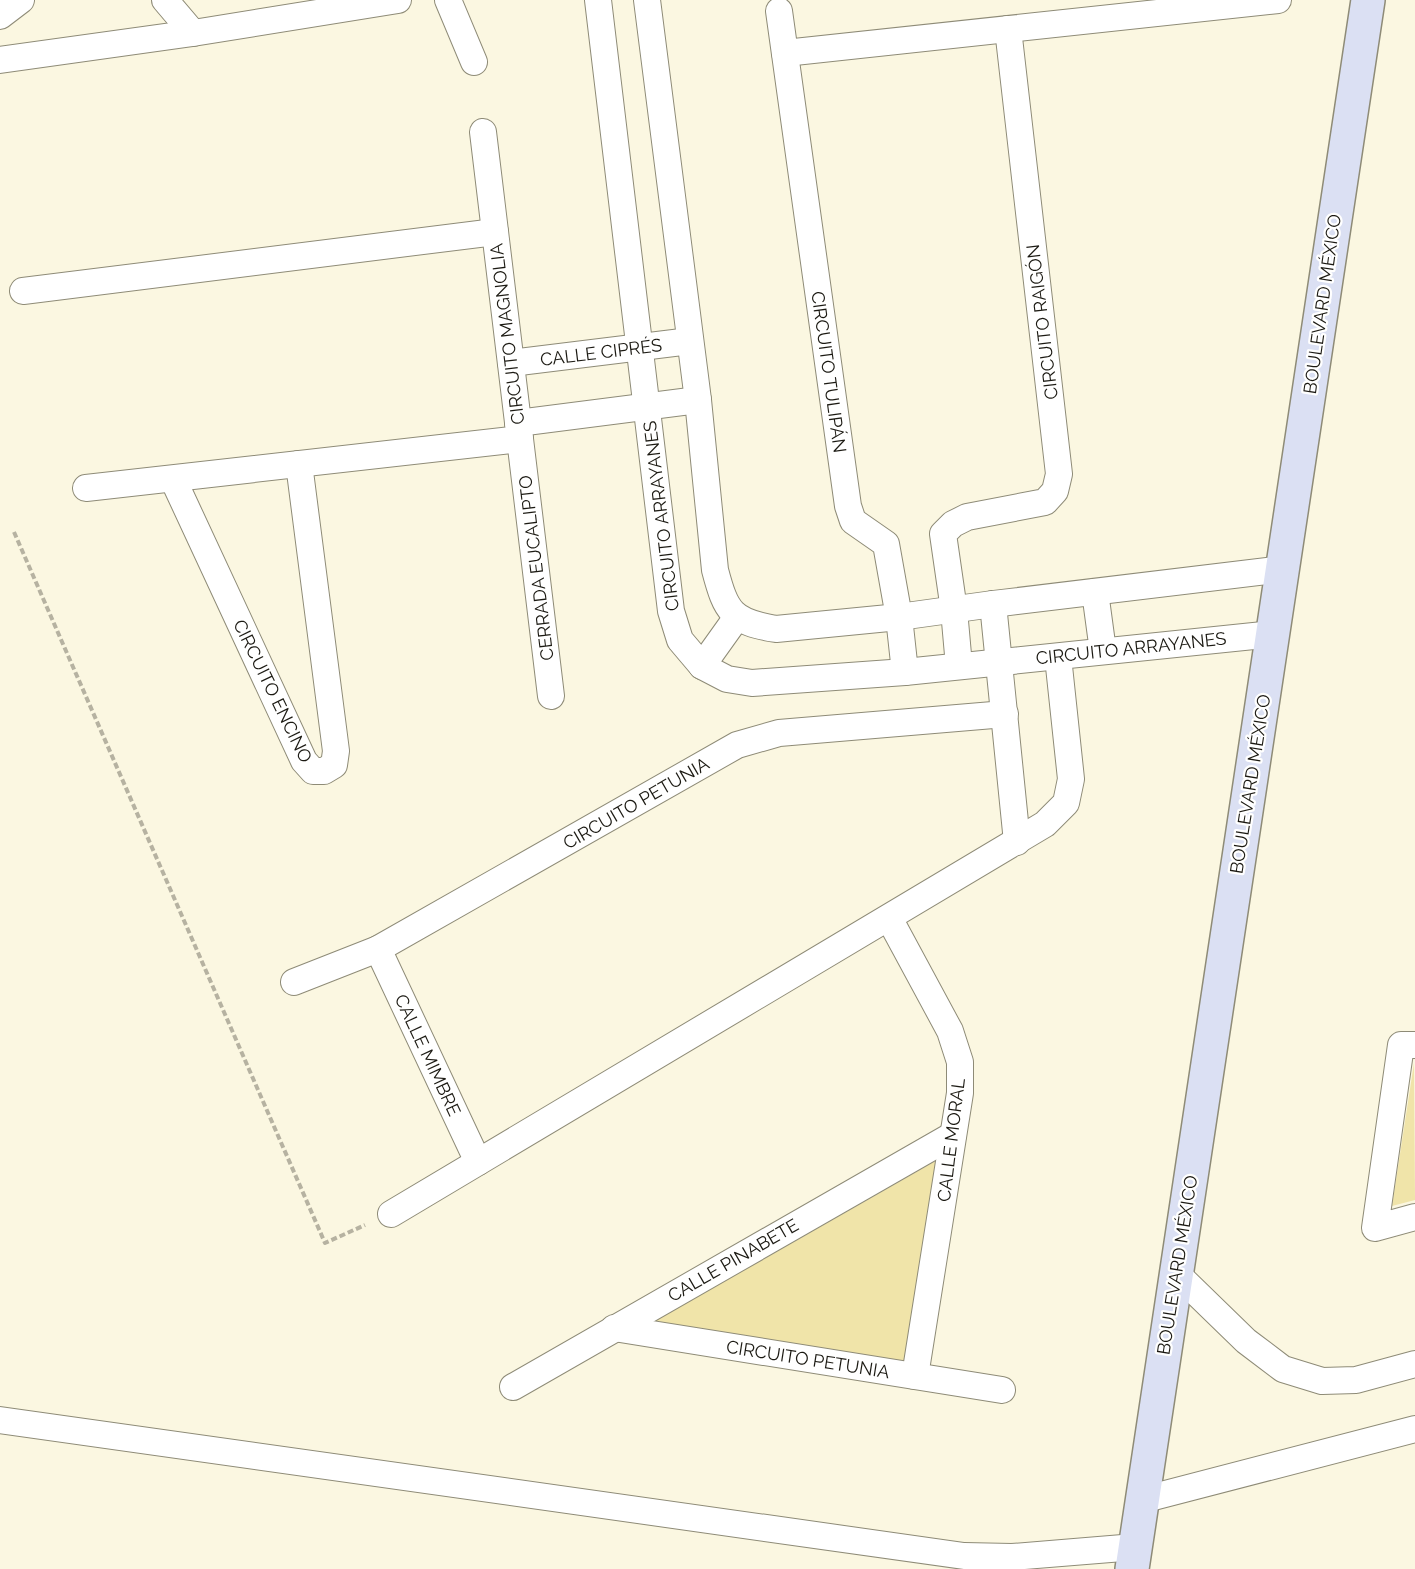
<svg xmlns="http://www.w3.org/2000/svg" width="1415" height="1569" font-family="Raleway,sans-serif">
<rect width="100%" height="100%" fill="#fbf7e1"/>
<!-- green -->
<g fill="#f0e4a9">
<path d="M1414,1063L1415,1200L1392,1206Z"/>
<path d="M939,1159L908,1365L653,1322Z"/>
</g>
<g fill="none" stroke-linecap="round" stroke-linejoin="round">
<!-- minor casing -->
<g stroke="#8e8b77" stroke-width="28">
<g id="minor">
<path d="M165,0L193,33"/>
<path d="M448,0L474,62"/>
<path d="M598,0L671,611L680,640L702,666L727,679L752,683L905,672L1273,634"/>
<path d="M647,0L698,400L715,570C726,612 732,622 776,629L899,617L993,604L1283,569"/>
<path d="M779,11L848,506L853,521L886,544L899,617L905,672"/>
<path d="M0,16L21,0"/>
<path d="M785,53L1278,0"/>
<path d="M0,60L193,33L398,0"/>
<path d="M483,132L551,696"/>
<path d="M23,291L495,232"/>
<path d="M511,363L690,341"/>
<path d="M518,423L698,400"/>
<path d="M173,479L304,761L313,771H324L334,765L336,751L299,464"/>
<path d="M86,488L520,439"/>
<path d="M1095,592L1103,651"/>
<path d="M993,604L1017,842"/>
<path d="M702,666L737,617"/>
<path d="M959,666L954,610L943,534L953,524L967,517L1045,502L1055,491L1059,474L1008,29"/>
<path d="M889,918L950,1031L960,1062V1093L915,1376"/>
<path d="M378,949L478,1162"/>
<path d="M294,982L378,949L737,745L779,733L1005,714"/>
<path d="M1415,1045H1401L1375,1228L1415,1217"/>
<path d="M391,1214L1045,824L1066,803L1071,779L1058,657"/>
<path d="M1176,1273L1246,1341L1283,1369L1322,1381L1356,1380L1415,1364"/>
<path d="M614,1328L1002,1390"/>
<path d="M513,1387L953,1135"/>
<path d="M0,1420L964,1556L1012,1557L1135,1547"/>
<path d="M1142,1500L1415,1429"/>
</g>
</g>
<!-- secondary casing -->
<g stroke="#8e8b77" stroke-width="36">
<path id="secondary" d="M1132,1569L1368,0"/>
</g>
<!-- path -->
<path stroke="#b6b2a1" stroke-width="4" stroke-dasharray="6 3" stroke-linecap="butt" d="M14,532L325,1243L365,1225"/>
<!-- minor -->
<use href="#minor" stroke="#fff" stroke-width="26"/>
<!-- secondary -->
<use href="#secondary" stroke="#dbe0f3" stroke-width="33"/>
</g>
<g text-anchor="middle" dominant-baseline="central" stroke-width="4.5" stroke-linejoin="round" paint-order="stroke">
<!-- street labels -->
<g font-size="18" fill="#1b1912" stroke="#fff">
<text transform="translate(1322 304) rotate(-82)">BOULEVARD MÉXICO</text>
<text transform="translate(1042 322) rotate(-97)">CIRCUITO RAIGÓN</text>
<text transform="translate(507 334) rotate(-97)">CIRCUITO MAGNOLIA</text>
<text transform="translate(601 352) rotate(-7)">CALLE CIPRÉS</text>
<text transform="translate(829 372) rotate(82)">CIRCUITO TULIPÁN</text>
<text transform="translate(661 516) rotate(-97)">CIRCUITO ARRAYANES</text>
<text transform="translate(536 568) rotate(-97)">CERRADA EUCALIPTO</text>
<text transform="translate(1131 648) rotate(-6)">CIRCUITO ARRAYANES</text>
<text transform="translate(273 691) rotate(64)">CIRCUITO ENCINO</text>
<text transform="translate(1250 784) rotate(-81)">BOULEVARD MÉXICO</text>
<text transform="translate(636 803) rotate(-30)">CIRCUITO PETUNIA</text>
<text transform="translate(428 1055) rotate(65)">CALLE MIMBRE</text>
<text transform="translate(951 1140) rotate(-83)">CALLE MORAL</text>
<text transform="translate(733 1260) rotate(-30)">CALLE PINABETE</text>
<text transform="translate(1177 1265) rotate(-81)">BOULEVARD MÉXICO</text>
<text transform="translate(808 1359) rotate(9)">CIRCUITO PETUNIA</text>
</g>
</g>
</svg>
